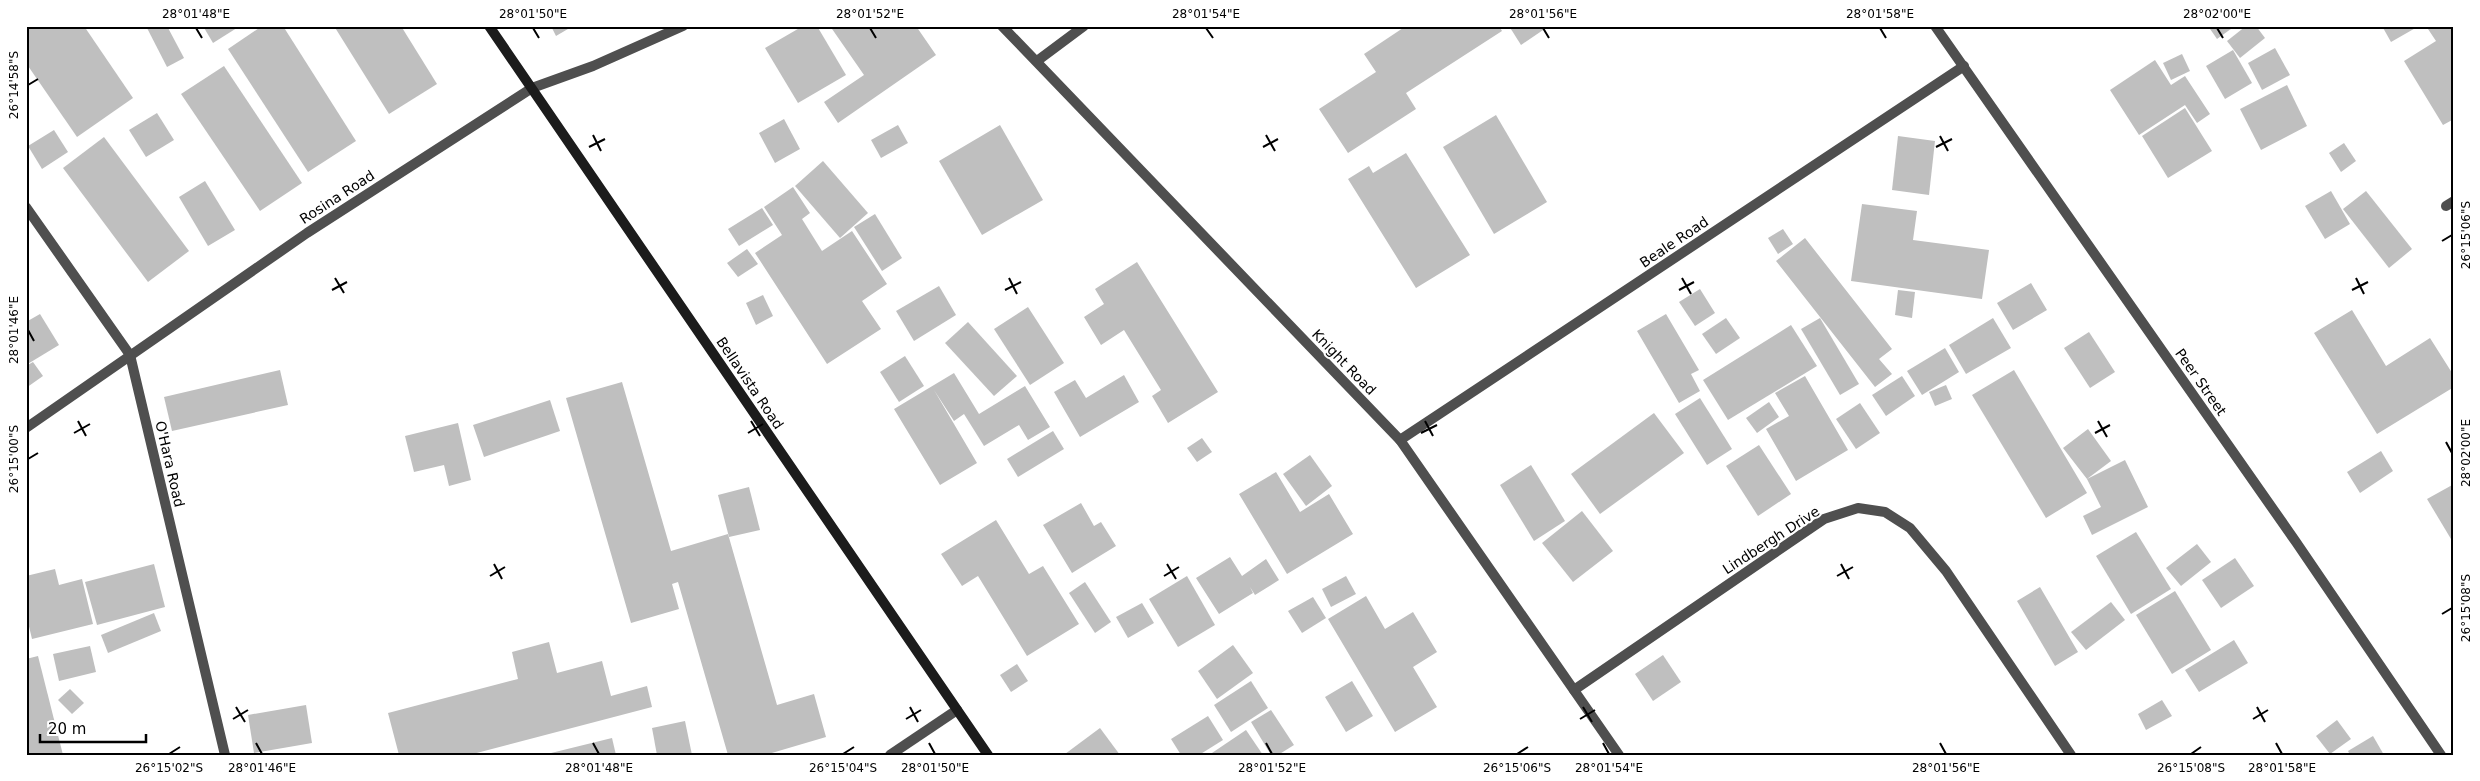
<svg xmlns="http://www.w3.org/2000/svg" width="2480" height="781" font-family="'DejaVu Sans',sans-serif">
<rect width="100%" height="100%" fill="#fff"/>
<!-- building -->
<g fill="#bfbfbf">
<path d="M26,26H84L133,98L77,137L26,63Z"/>
<path d="M149,26H167L184,58L167,67L147,28Z"/>
<path d="M203,26H240L213,43Z"/>
<path d="M262,26H283L356,141L308,172L228,49Z"/>
<path d="M334,26H401L437,84L389,114Z"/>
<path d="M551,26H573L556,36Z"/>
<path d="M803,26H817L846,75L798,103L765,48Z"/>
<path d="M830,26H916L936,55L838,123L824,102L864,75Z"/>
<path d="M1406,26H1499L1502,31L1406,93L1416,109L1348,153L1319,109L1376,72L1364,54Z"/>
<path d="M1509,26H1549L1521,45Z"/>
<path d="M2208,26H2235L2217,39Z"/>
<path d="M2246,26H2256L2265,38L2240,58L2227,41Z"/>
<path d="M2382,26H2419L2391,42Z"/>
<path d="M2426,26H2454V119L2443,125L2404,61L2436,41Z"/>
<path d="M2275,48L2290,75L2262,90L2248,63Z"/>
<path d="M2233,50L2252,83L2225,99L2206,66Z"/>
<path d="M2182,54L2190,71L2171,80L2163,63Z"/>
<path d="M2155,60L2171,85L2185,76L2210,114L2197,123L2185,105L2139,135L2110,90Z"/>
<path d="M224,66L302,183L260,211L181,94Z"/>
<path d="M2287,85L2307,126L2261,150L2240,109Z"/>
<path d="M2185,108L2212,151L2168,178L2142,136Z"/>
<path d="M157,113L174,140L146,157L129,130Z"/>
<path d="M1496,115L1547,202L1494,234L1443,147Z"/>
<path d="M784,119L800,149L775,163L759,133Z"/>
<path d="M898,125L908,143L881,158L871,140Z"/>
<path d="M1000,125L1043,200L982,235L939,161Z"/>
<path d="M54,130L68,152L42,169L28,146Z"/>
<path d="M1898,136L1935,141L1929,195L1892,190Z"/>
<path d="M104,137L189,251L148,282L63,168Z"/>
<path d="M2344,143L2356,161L2341,172L2329,153Z"/>
<path d="M1406,153L1470,255L1416,288L1348,179L1369,166L1373,173Z"/>
<path d="M823,161L868,213L840,238L795,186Z"/>
<path d="M205,181L235,230L208,246L179,197Z"/>
<path d="M793,187L810,213L802,219L822,251L852,231L887,284L862,301L881,329L827,364L755,253L782,235L764,207Z"/>
<path d="M2331,191L2350,224L2325,239L2305,206Z"/>
<path d="M2366,191L2412,249L2389,268L2343,209Z"/>
<path d="M1862,204L1917,211L1913,240L1989,250L1982,299L1851,281Z"/>
<path d="M762,208L773,225L739,246L728,229Z"/>
<path d="M875,214L902,258L882,271L854,227Z"/>
<path d="M1783,229L1793,244L1778,254L1768,238Z"/>
<path d="M1805,238L1892,349L1879,359L1892,374L1875,387L1776,261Z"/>
<path d="M747,249L758,264L738,277L727,263Z"/>
<path d="M1137,262L1218,392L1168,423L1152,396L1161,390L1124,330L1101,345L1084,317L1104,304L1095,289Z"/>
<path d="M2031,283L2047,310L2013,330L1997,303Z"/>
<path d="M939,286L956,315L914,341L896,311Z"/>
<path d="M1700,289L1715,313L1695,326L1679,302Z"/>
<path d="M1898,290L1915,292L1912,318L1895,315Z"/>
<path d="M763,295L773,316L756,325L746,303Z"/>
<path d="M1028,307L1064,363L1030,385L994,329Z"/>
<path d="M2352,310L2386,366L2430,338L2454,376V387L2377,434L2314,333Z"/>
<path d="M40,314L59,345L26,365V322Z"/>
<path d="M1666,314L1699,370L1691,374L1700,391L1679,403L1637,331Z"/>
<path d="M1726,318L1740,338L1716,354L1702,334Z"/>
<path d="M1820,318L1859,384L1840,395L1801,329Z"/>
<path d="M1993,318L2011,348L1966,374L1949,345Z"/>
<path d="M968,322L1017,376L994,396L945,343Z"/>
<path d="M1791,325L1817,366L1728,420L1703,380Z"/>
<path d="M2089,332L2115,372L2090,388L2064,348Z"/>
<path d="M1945,348L1959,372L1922,395L1907,371Z"/>
<path d="M905,356L924,386L899,402L880,372Z"/>
<path d="M33,362L43,376L26,388V366Z"/>
<path d="M280,370L288,405L172,431L164,397Z"/>
<path d="M2014,370L2087,493L2046,518L1972,395Z"/>
<path d="M954,373L979,414L1025,386L1050,427L1028,440L1019,425L984,446L964,414L954,421L934,390L977,463L940,485L894,409Z"/>
<path d="M1124,375L1139,402L1080,437L1054,392L1075,380L1086,398Z"/>
<path d="M1805,376L1848,450L1796,481L1766,429L1789,416L1775,393Z"/>
<path d="M1902,376L1915,396L1886,416L1872,395Z"/>
<path d="M622,382L671,551L728,534L777,705L814,694L826,737L765,755H728L678,582L672,584L679,609L631,623L566,398Z"/>
<path d="M1946,385L1952,399L1935,406L1929,392Z"/>
<path d="M1700,398L1732,449L1707,465L1675,414Z"/>
<path d="M550,400L560,431L484,457L473,425Z"/>
<path d="M1769,402L1779,417L1757,433L1746,418Z"/>
<path d="M1860,403L1880,433L1856,449L1836,419Z"/>
<path d="M1654,413L1684,453L1600,514L1571,474Z"/>
<path d="M458,423L471,480L449,486L444,465L414,472L405,436Z"/>
<path d="M2088,429L2111,461L2087,479L2125,460L2148,507L2092,535L2083,516L2101,507L2087,479L2063,448Z"/>
<path d="M1053,431L1064,449L1018,477L1007,459Z"/>
<path d="M1202,438L1212,452L1197,462L1187,448Z"/>
<path d="M1759,445L1791,494L1758,516L1726,466Z"/>
<path d="M2381,451L2393,471L2360,493L2347,472Z"/>
<path d="M1310,455L1332,486L1306,506L1283,474Z"/>
<path d="M1531,465L1565,521L1534,541L1500,485Z"/>
<path d="M1276,472L1300,512L1329,494L1353,534L1287,574L1239,494Z"/>
<path d="M2454,484V544L2427,499Z"/>
<path d="M749,487L760,530L729,537L718,495Z"/>
<path d="M1081,503L1094,526L1101,522L1116,546L1072,573L1043,525Z"/>
<path d="M1582,511L1613,551L1573,582L1542,543Z"/>
<path d="M996,520L1029,574L1043,566L1079,624L1027,656L978,576L962,586L941,554Z"/>
<path d="M2136,532L2171,589L2131,614L2096,556Z"/>
<path d="M2197,544L2211,562L2181,586L2166,568Z"/>
<path d="M1230,557L1242,576L1266,559L1279,580L1255,595L1250,587L1253,593L1219,614L1196,578Z"/>
<path d="M2235,558L2254,586L2221,608L2202,580Z"/>
<path d="M154,564L165,607L97,625L85,582Z"/>
<path d="M55,569L59,585L82,579L93,624L32,639L26,614V576Z"/>
<path d="M1187,576L1215,625L1178,647L1149,599Z"/>
<path d="M1346,576L1356,594L1331,607L1322,589Z"/>
<path d="M1085,582L1111,622L1095,633L1069,593Z"/>
<path d="M2040,587L2078,652L2055,666L2017,601Z"/>
<path d="M2175,591L2211,650L2172,674L2136,615Z"/>
<path d="M1366,596L1385,629L1413,612L1437,652L1413,667L1437,707L1395,732L1328,619Z"/>
<path d="M1313,597L1326,618L1302,633L1288,611Z"/>
<path d="M2111,602L2125,620L2086,650L2071,632Z"/>
<path d="M1142,603L1154,623L1128,638L1116,617Z"/>
<path d="M154,613L161,631L108,653L101,635Z"/>
<path d="M2234,640L2248,663L2199,692L2185,670Z"/>
<path d="M549,642L557,673L602,661L611,696L647,686L652,707L469,755H399L388,713L518,679L512,652Z"/>
<path d="M1233,645L1253,673L1217,699L1198,671Z"/>
<path d="M90,646L96,672L59,681L53,654Z"/>
<path d="M1663,655L1681,682L1653,701L1635,674Z"/>
<path d="M38,656L63,755H26V659Z"/>
<path d="M1017,664L1028,681L1011,692L1000,675Z"/>
<path d="M1251,681L1268,708L1231,732L1214,705Z"/>
<path d="M1352,681L1373,716L1346,732L1325,697Z"/>
<path d="M70,689L84,703L72,714L58,700Z"/>
<path d="M2162,700L2172,716L2146,730L2138,714Z"/>
<path d="M306,705L312,743L254,753L248,715Z"/>
<path d="M1271,710L1294,745L1278,755H1271L1251,722Z"/>
<path d="M1208,716L1223,740L1199,755H1181L1171,739Z"/>
<path d="M2337,720L2351,739L2330,754L2316,736Z"/>
<path d="M685,721L692,755H657L652,728Z"/>
<path d="M1100,728L1120,755H1066L1065,754Z"/>
<path d="M1246,730L1263,755H1209Z"/>
<path d="M2373,736L2384,755H2350L2348,751Z"/>
<path d="M612,738L616,755H547V754Z"/>
</g>
<g fill="none" stroke-linecap="round" stroke-linejoin="round">
<!-- lane -->
<path stroke="#4f4f4f" stroke-width="10" d="M2446,206L2454,201"/>
<!-- street -->
<g stroke="#4f4f4f" stroke-width="10">
<path d="M1002,26L1400,440L1619,755"/>
<path d="M1935,26L2296,542L2441,755"/>
<path d="M1037,61L1084,26"/>
<path d="M26,207L130,355L225,755"/>
<path d="M26,428L307,233L532,88L593,66L683,26"/>
<path d="M1400,440L1964,66"/>
<path d="M1574,690L1824,519L1858,508L1885,512L1910,528L1946,571L2071,755"/>
<path d="M890,755L957,710"/>
</g>
<!-- secondary -->
<path stroke="#1c1c1c" stroke-width="10" d="M489,26L988,755"/>
</g>
<!-- ticks -->
<path fill="none" stroke="#000" stroke-width="2" d="M196,28L202,38M533,28L539,38M870,28L876,38M1206,28L1213,38M1543,28L1549,38M1880,28L1886,38M2217,28L2223,38M28,85L38,79M593,135L601,151M1266,135L1275,151M1940,136L1948,151M589,147L605,139M1263,147L1278,139M1936,147L1952,139M2442,241L2452,235M335,278L344,293M1009,278L1017,294M1682,278L1691,294M2356,278L2364,294M332,290L347,282M1005,290L1021,282M1679,290L1694,282M2352,290L2368,282M28,330L34,341M78,421L86,436M751,421L760,436M1425,421L1433,436M2098,421L2107,437M74,433L90,424M748,433L763,424M1421,433L1437,425M2095,433L2110,425M2446,442L2452,453M28,459L38,453M494,564L502,579M1167,564L1176,579M1841,564L1849,579M490,576L505,567M1164,576L1179,567M1837,576L1853,567M2442,614L2452,608M236,707L245,722M910,707L918,722M1583,707L1592,722M2257,707L2265,722M233,719L248,710M906,719L921,710M1580,719L1595,710M2253,719L2268,710M256,743L262,754M593,743L599,754M929,743L935,754M1266,743L1272,754M1603,743L1609,754M1940,743L1946,754M2276,743L2282,754M169,754L180,747M843,754L854,747M1517,754L1528,747M2191,754L2201,747"/>
<g text-anchor="middle" dominant-baseline="central" stroke-width="4" stroke-linejoin="round" paint-order="stroke">
<!-- street labels -->
<g font-size="14" fill="#000" stroke="#fff">
<text transform="translate(337 197) rotate(-33)">Rosina Road</text>
<text transform="translate(1674 242) rotate(-34)">Beale Road</text>
<text transform="translate(1344 362) rotate(46)">Knight Road</text>
<text transform="translate(2201 382) rotate(55)">Peer Street</text>
<text transform="translate(750 383) rotate(56)">Bellavista Road</text>
<text transform="translate(170 464) rotate(77)">O'Hara Road</text>
<text transform="translate(1771 540) rotate(-33)">Lindbergh Drive</text>
</g>
</g>
<!-- border -->
<rect width="2480" height="781" fill="none" stroke="#ffffff" stroke-width="55"/>
<!-- scale -->
<path d="M40 734v8h106v-8" fill="none" stroke="#000000" stroke-width="2.5"/>
<text x="48" y="734" font-size="15" fill="#000000" stroke="#ffffff" stroke-width="4" paint-order="stroke">20 m</text>
<rect x="28" y="28" width="2424" height="726" fill="none" stroke="#000" stroke-width="2"/>
<g font-size="12" text-anchor="middle" fill="#000">
<text x="196" y="18">28°01'48"E</text>
<text x="533" y="18">28°01'50"E</text>
<text x="870" y="18">28°01'52"E</text>
<text x="1206" y="18">28°01'54"E</text>
<text x="1543" y="18">28°01'56"E</text>
<text x="1880" y="18">28°01'58"E</text>
<text x="2217" y="18">28°02'00"E</text>
<text transform="translate(14 85) rotate(-90)" y="4">26°14'58"S</text>
<text transform="translate(2466 235) rotate(-90)" y="4">26°15'06"S</text>
<text transform="translate(14 330) rotate(-90)" y="4">28°01'46"E</text>
<text transform="translate(2466 453) rotate(-90)" y="4">28°02'00"E</text>
<text transform="translate(14 459) rotate(-90)" y="4">26°15'00"S</text>
<text transform="translate(2466 608) rotate(-90)" y="4">26°15'08"S</text>
<text x="169" y="772">26°15'02"S</text>
<text x="262" y="772">28°01'46"E</text>
<text x="599" y="772">28°01'48"E</text>
<text x="843" y="772">26°15'04"S</text>
<text x="935" y="772">28°01'50"E</text>
<text x="1272" y="772">28°01'52"E</text>
<text x="1517" y="772">26°15'06"S</text>
<text x="1609" y="772">28°01'54"E</text>
<text x="1946" y="772">28°01'56"E</text>
<text x="2191" y="772">26°15'08"S</text>
<text x="2282" y="772">28°01'58"E</text>
</g>
</svg>
